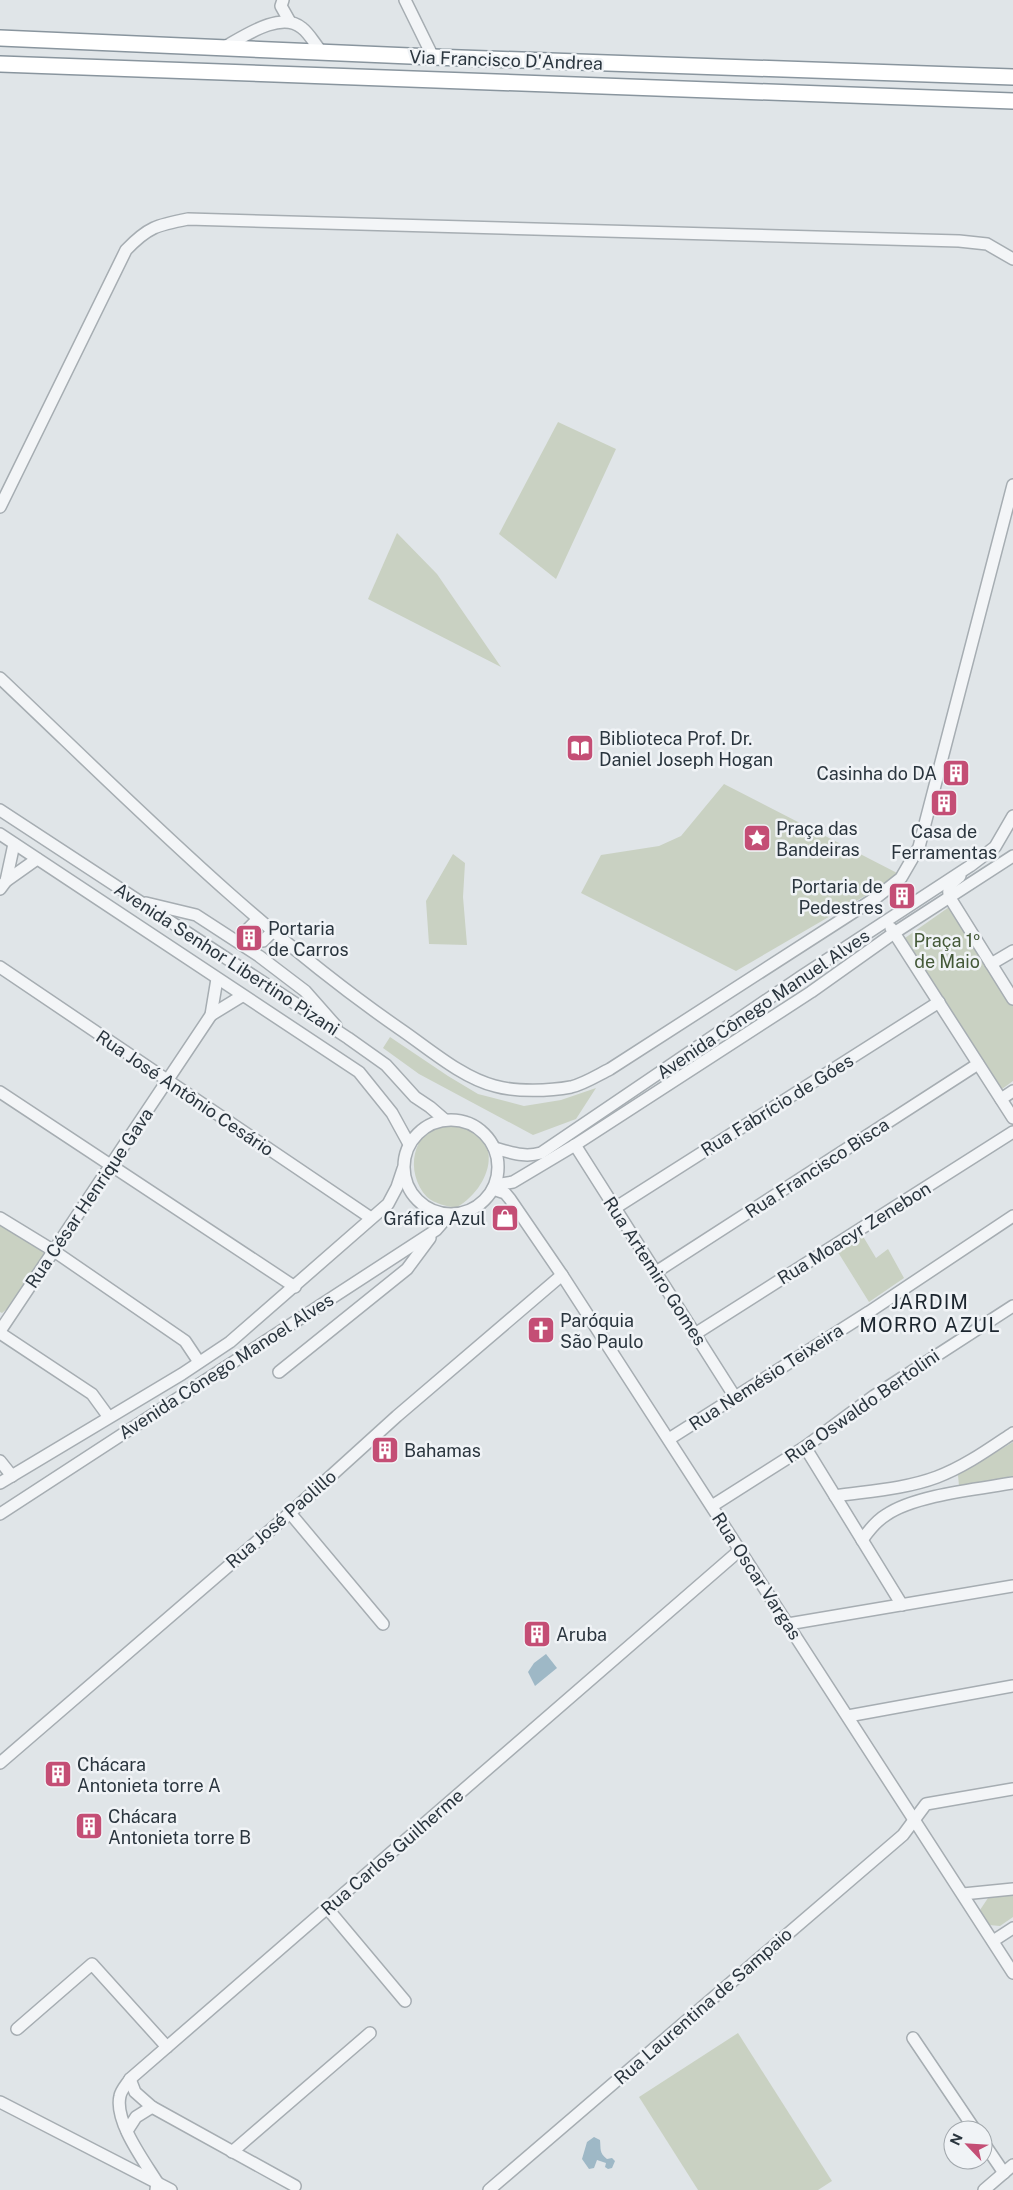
<svg xmlns="http://www.w3.org/2000/svg" width="1013" height="2190" font-family="'Public Sans',sans-serif">
<rect width="100%" height="100%" fill="#e0e5e8"/>
<!-- green -->
<g fill="#c9d1c2">
<path d="M558,422L616,449L556,579L499,534Z"/>
<path d="M397,533L437,574L501,667L368,599Z"/>
<path d="M724,784L901,875L736,971L581,893L601,855L659,846L681,836Z"/>
<path d="M453,854L465,863L463,897L467,945L429,944L426,901Z"/>
<path d="M952,905L1013,1002V1081L1002,1089L905,938Z"/>
<path d="M390,1037L448,1076L478,1094L524,1106L561,1100L596,1088L576,1119L533,1135L419,1074L383,1048Z"/>
<path d="M446,1122C505,1126 498,1183 456,1208C447,1206 435,1204 427,1197C404,1172 412,1130 446,1122Z"/>
<path d="M0,1222L42,1250L44,1254L8,1308L2,1313L0,1312Z"/>
<path d="M861,1233L876,1258L888,1249L904,1278L869,1302L836,1249Z"/>
<path d="M1013,1442V1476L959,1486L958,1475Z"/>
<path d="M1013,1895V1917L1000,1926L989,1925L980,1910L988,1898Z"/>
<path d="M738,2033L832,2181L818,2190H698L639,2097Z"/>
</g>
<!-- water -->
<g fill="#9eb8c6">
<path d="M546,1654L557,1668L535,1686L528,1672L534,1663Z"/>
<path d="M594,2137L600,2140C601,2149 599,2153 607,2159L612,2158L615,2161L612,2168L608,2169L605,2167L606,2163L597,2160L594,2168L589,2169L582,2159L587,2142Z"/>
</g>
<g fill="none" stroke-linecap="round" stroke-linejoin="round">
<!-- minor casing -->
<g stroke="#a6adb2" stroke-width="14">
<g id="minor">
<path d="M283,0L281,6L290,22"/>
<path d="M405,0L433,57"/>
<path d="M223,48C243,37 281,10 302,28C310,34 315,45 322,52"/>
<path d="M0,507L126,250C148,227 157,225 188,219L959,241L987,244L1013,259"/>
<path d="M0,678C129,800 254,928 400,1029C428,1048 462,1078 495,1086C516,1092 550,1091 571,1087C584,1084 598,1075 610,1069L877,897L901,878L919,847L1013,485"/>
<path d="M0,810L348,1038L386,1065L415,1097L430,1107L445,1120"/>
<path d="M0,834L359,1072L392,1113L409,1144"/>
<path d="M960,876C952,883 946,887 950,898L1013,999"/>
<path d="M6,881L14,844"/>
<path d="M0,889L6,881L37,859"/>
<path d="M146,903L196,915L259,956L305,991L336,1026"/>
<path d="M891,928L1013,1118"/>
<path d="M248,929L258,919"/>
<path d="M263,941L272,932"/>
<path d="M991,964L1013,951"/>
<path d="M0,967L371,1218"/>
<path d="M211,1015L242,996"/>
<path d="M0,1092L295,1287"/>
<path d="M1001,1099L1013,1091"/>
<circle cx="451" cy="1167" r="47"/>
<path d="M575,1145L735,1397"/>
<path d="M494,1148C511,1152 523,1158 541,1153L802,976L970,866L995,847L1013,816"/>
<path d="M495,1185L513,1182L575,1145L811,992L894,933L1013,856"/>
<path d="M493,1189L505,1193L510,1199L562,1275L1013,1973"/>
<path d="M615,1208L939,1002"/>
<path d="M0,1218L54,1251L185,1341L199,1362"/>
<path d="M656,1272L978,1064"/>
<path d="M0,1331L211,1015L217,979"/>
<path d="M0,1333L92,1394L108,1416"/>
<path d="M695,1334L1013,1132"/>
<path d="M279,1372L407,1269L430,1238"/>
<path d="M669,1439L869,1312L1013,1216"/>
<path d="M805,1447L902,1605"/>
<path d="M0,1461L12,1476"/>
<path d="M0,1483L182,1374L230,1342L388,1204L397,1187L403,1169"/>
<path d="M835,1496C869,1491 905,1489 937,1477C964,1467 989,1449 1013,1433"/>
<path d="M712,1506L805,1447L874,1396L1013,1306"/>
<path d="M290,1513L383,1624"/>
<path d="M0,1514L436,1230L449,1215"/>
<path d="M862,1540C869,1530 876,1521 886,1515C915,1495 978,1489 1013,1483"/>
<path d="M788,1624L1013,1586"/>
<path d="M848,1716L1013,1686"/>
<path d="M0,1763L290,1513L397,1416L562,1275"/>
<path d="M963,1894L1013,1889"/>
<path d="M327,1908L405,2001"/>
<path d="M993,1941L1013,1928"/>
<path d="M17,2029L92,1964L167,2047"/>
<path d="M913,2038L975,2130"/>
<path d="M130,2079L135,2092L152,2107L295,2186"/>
<path d="M0,2102L171,2190"/>
<path d="M127,2131L136,2117L152,2107"/>
<path d="M983,2142L1004,2173"/>
<path d="M232,2152L370,2033"/>
<path d="M156,2190L157,2182C144,2161 114,2121 120,2096C121,2090 127,2084 130,2079L740,1550"/>
<path d="M489,2190L903,1835L926,1804L1013,1789"/>
<path d="M984,2190L1013,2165"/>
</g>
</g>
<!-- highway casing -->
<g stroke="#89959e" stroke-width="18">
<g id="highway">
<path d="M0,38L433,57L1013,77"/>
<path d="M0,64L1013,101"/>
</g>
</g>
<!-- minor -->
<use href="#minor" stroke="#f3f5f7" stroke-width="11"/>
<!-- highway -->
<use href="#highway" stroke="#fff" stroke-width="15"/>
</g>
<!-- icons -->
<defs>
<g id="library-square" transform="scale(1.4375)"><rect x="-9" y="-9" width="18" height="18" rx="4" fill="#c44e75" stroke="#f0f3f6"/><path d="M-6-4Q-3-5.5-.7-3.5V5Q-3 3-6 4ZM6-4Q3-5.5 .7-3.5V5Q3 3 6 4Z" fill="#fff"/></g>
<g id="building-square" transform="scale(1.4375)"><rect x="-9" y="-9" width="18" height="18" rx="4" fill="#c44e75" stroke="#f0f3f6"/><path d="M-4-6H4V6H1V3H-1V6H-4ZM-2.5-4.3h1.7v1.8h-1.7ZM.8-4.3h1.7v1.8H.8ZM-2.5-1h1.7V.8h-1.7ZM.8-1h1.7V.8H.8Z" fill="#fff"/></g>
<g id="sight-square" transform="scale(1.4375)"><rect x="-9" y="-9" width="18" height="18" rx="4" fill="#c44e75" stroke="#f0f3f6"/><path d="M0-6L1.8-2.2L6-1.7L2.9 1.2L3.7 5.4L0 3.3L-3.7 5.4L-2.9 1.2L-6-1.7L-1.8-2.2Z" fill="#fff"/></g>
<g id="shop-square" transform="scale(1.4375)"><rect x="-9" y="-9" width="18" height="18" rx="4" fill="#c44e75" stroke="#f0f3f6"/><path d="M-5-2.5h2.3a2.7 3.5 0 0 1 5.4 0H5L5.5 6h-11ZM-1.5-2.5h3a1.5 2.3 0 0 0-3 0Z" fill="#fff"/></g>
<g id="church-square" transform="scale(1.4375)"><rect x="-9" y="-9" width="18" height="18" rx="4" fill="#c44e75" stroke="#f0f3f6"/><path d="M-1.2-6h2.4v3.5h3.3v2.4h-3.3V6h-2.4V-.1h-3.3v-2.4h3.3Z" fill="#fff"/></g>
</defs>
<g fill-rule="evenodd">
<use href="#library-square" x="580" y="748"/>
<use href="#building-square" x="956" y="773"/>
<use href="#building-square" x="944" y="803"/>
<use href="#sight-square" x="757" y="838"/>
<use href="#building-square" x="902" y="896"/>
<use href="#building-square" x="249" y="938"/>
<use href="#shop-square" x="505" y="1218"/>
<use href="#church-square" x="541" y="1330"/>
<use href="#building-square" x="385" y="1450"/>
<use href="#building-square" x="537" y="1634"/>
<use href="#building-square" x="58" y="1774"/>
<use href="#building-square" x="89" y="1826"/>
</g>
<g text-anchor="middle" dominant-baseline="central" stroke-width="5" stroke-linejoin="round" paint-order="stroke">
<!-- street labels -->
<g font-size="18" fill="#2a353e" stroke="#f0f3f6">
<text transform="translate(506 60) rotate(2)">Via Francisco D'Andrea</text>
<text transform="translate(227 959) rotate(33)">Avenida Senhor Libertino Pizani</text>
<text transform="translate(763 1004) rotate(-34)">Avenida Cônego Manuel Alves</text>
<text transform="translate(185 1093) rotate(34)">Rua José Antônio Cesário</text>
<text transform="translate(777 1105) rotate(-32)">Rua Fabrício de Góes</text>
<text transform="translate(817 1168) rotate(-33)">Rua Francisco Bisca</text>
<text transform="translate(89 1198) rotate(-56)">Rua César Henrique Gava</text>
<text transform="translate(854 1233) rotate(-32)">Rua Moacyr Zenebon</text>
<text transform="translate(655 1271) rotate(57)">Rua Artemiro Gomes</text>
<text transform="translate(226 1366) rotate(-33)">Avenida Cônego Manoel Alves</text>
<text transform="translate(766 1377) rotate(-33)">Rua Nemésio Teixeira</text>
<text transform="translate(862 1406) rotate(-35)">Rua Oswaldo Bertolini</text>
<text transform="translate(281 1519) rotate(-41)">Rua José Paolillo</text>
<text transform="translate(757 1576) rotate(57)">Rua Oscar Vargas</text>
<text transform="translate(392 1852) rotate(-41)">Rua Carlos Guilherme</text>
<text transform="translate(703 2006) rotate(-41)">Rua Laurentina de Sampaio</text>
</g>
<!-- poi labels -->
<g font-size="18" fill="#2a353e" stroke="#f0f3f6" text-anchor="start">
<text x="599" y="738">Biblioteca Prof. Dr.<tspan x="599" dy="21">Daniel Joseph Hogan</tspan></text>
<text x="937" y="773" text-anchor="end">Casinha do DA</text>
<text x="776" y="828">Praça das<tspan x="776" dy="21">Bandeiras</tspan></text>
<text x="944" y="831" text-anchor="middle">Casa de<tspan x="944" dy="21">Ferramentas</tspan></text>
<text x="883" y="886" text-anchor="end">Portaria de<tspan x="883" dy="21">Pedestres</tspan></text>
<text x="268" y="928">Portaria<tspan x="268" dy="21">de Carros</tspan></text>
<text x="486" y="1218" text-anchor="end">Gráfica Azul</text>
<text x="560" y="1320">Paróquia<tspan x="560" dy="21">São Paulo</tspan></text>
<text x="404" y="1450">Bahamas</text>
<text x="556" y="1634">Aruba</text>
<text x="77" y="1764">Chácara<tspan x="77" dy="21">Antonieta torre A</tspan></text>
<text x="108" y="1816">Chácara<tspan x="108" dy="21">Antonieta torre B</tspan></text>
</g>
<!-- park labels -->
<g font-size="18" fill="#445938" stroke="#f0f3f6">
<text x="947" y="940">Praça 1º<tspan x="947" dy="21">de Maio</tspan></text>
</g>
<!-- quarter labels -->
<g font-size="20" letter-spacing="1" fill="#1c262f" stroke="#f0f3f6">
<text x="930" y="1302">JARDIM<tspan x="930" dy="23">MORRO AZUL</tspan></text>
</g>
</g>
<!-- north arrow -->
<g transform="translate(968 2145) rotate(295)"><circle r="24" fill="#f0f3f6" stroke="#a1a7ac"/>
<path d="M0-4L9 19L0 12L-9 19Z" fill="#c44e75"/>
<text y="-8" font-size="14" font-weight="bold" text-anchor="middle" fill="#2a353e">N</text>
</g>
</svg>
